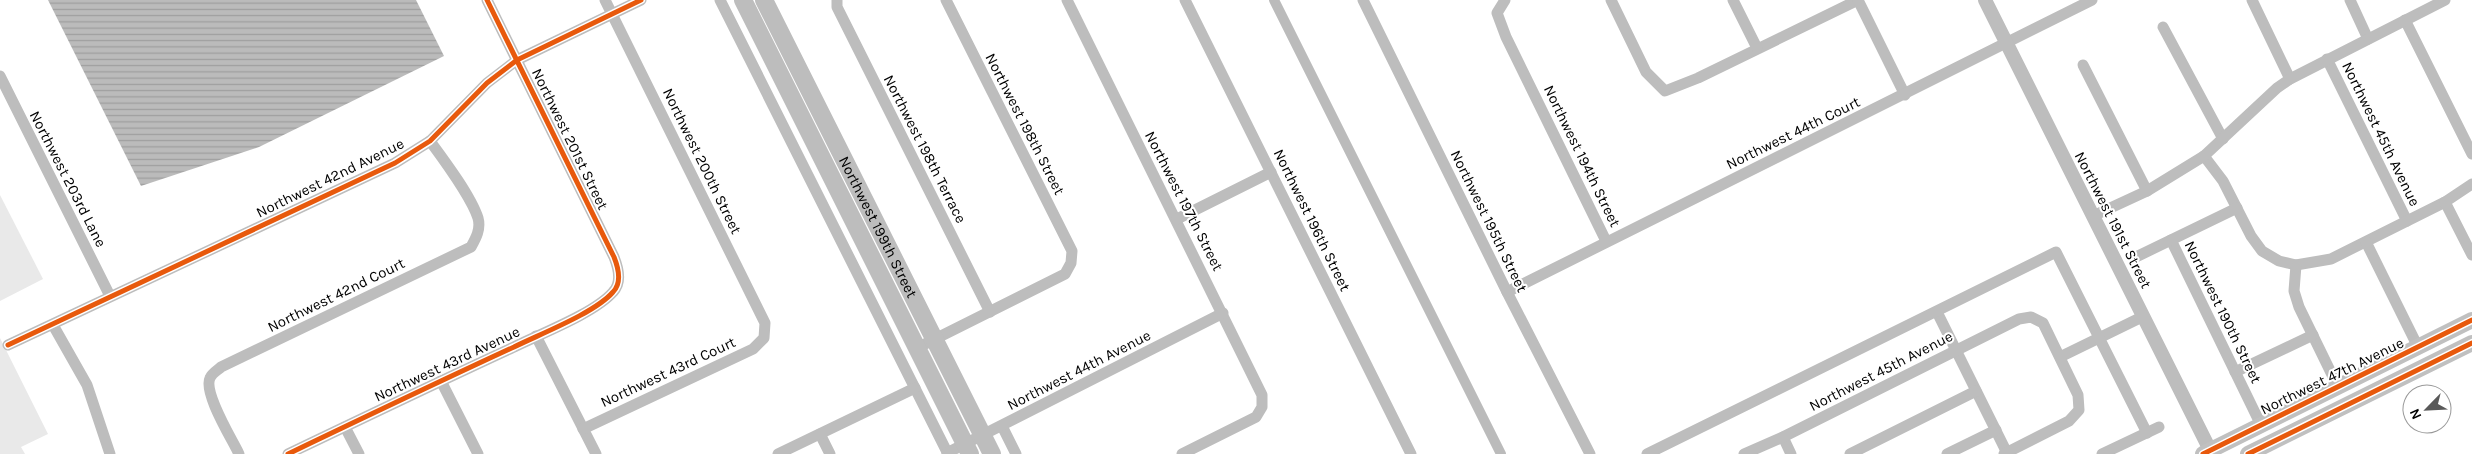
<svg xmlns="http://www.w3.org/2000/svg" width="2472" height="454" font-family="Karla,sans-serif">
<defs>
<pattern id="water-rules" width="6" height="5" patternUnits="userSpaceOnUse" patternTransform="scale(1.25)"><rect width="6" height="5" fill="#bbb"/><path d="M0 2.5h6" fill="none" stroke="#9f9f9f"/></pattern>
</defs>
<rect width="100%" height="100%" fill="#fff"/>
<!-- green -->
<g fill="#e9e9e9">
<path d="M0,195L43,279L0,301Z"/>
<path d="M0,338L48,434L21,447L25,454H0Z"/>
</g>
<!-- water -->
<path fill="url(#water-rules)" d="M48,0H416L444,56L259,147L141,186Z"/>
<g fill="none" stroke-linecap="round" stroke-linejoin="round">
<!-- canal -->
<path stroke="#bbb" stroke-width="10" d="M1274,0L1501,454"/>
<!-- minor -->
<g stroke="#bdbdbd" stroke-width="11">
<path d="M720,0L948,454"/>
<path d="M837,0V7L990,312"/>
<path d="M1067,0L1262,395V407L1256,417L1182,454"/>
<path d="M1185,0L1411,454"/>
<path d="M1363,0L1507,292L1590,454"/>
<path d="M1505,0L1497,13L1506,37L1606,241"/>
<path d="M1611,0L1646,72L1665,91L1698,78L1858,0"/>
<path d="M1733,0L1757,48"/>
<path d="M1858,0L1905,95"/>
<path d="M2252,0L2290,79"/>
<path d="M2350,0L2368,39"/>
<path d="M2405,20L2472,154"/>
<path d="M2163,27L2223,139"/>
<path d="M2327,59L2407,221"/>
<path d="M2083,65L2147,191"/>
<path d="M0,76L110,296"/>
<path d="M2204,156L2223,181L2251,236L2262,251L2279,261L2296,265L2331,259L2445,202L2472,184"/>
<path d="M2445,202L2472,255"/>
<path d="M2093,216L2147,191L2204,156L2277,88L2290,79L2445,0"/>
<path d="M1177,219L1271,172"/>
<path d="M2171,240L2261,425"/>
<path d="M2366,242L2418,347"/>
<path d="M2138,256L2237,208"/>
<path d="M2296,265L2294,291L2299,307L2338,387"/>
<path d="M1507,292L2092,0"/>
<path d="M1937,312L2007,453"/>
<path d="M53,325L87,385L110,454"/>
<path d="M536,336L596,454"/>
<path d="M8,345L395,163L430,141L487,83L517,60L641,0"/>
<path d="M917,348L1065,274L1071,263L1072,251L946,0"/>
<path d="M2060,357L2144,316"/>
<path d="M2235,372L2313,335"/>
<path d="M441,381L478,454"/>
<path d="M1002,426L1016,454"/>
<path d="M345,427L359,454"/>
<path d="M583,429L753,349L764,338L765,323L605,0"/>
<path d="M820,434L830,454"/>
<path d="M1783,437L1791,454"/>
<path d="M947,453L1223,313"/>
<path d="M239,454C232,439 203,393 210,378C212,373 218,370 221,367L471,247C476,238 481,229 478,218C471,196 444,160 430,141"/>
<path d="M288,454C363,418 438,382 514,347C540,334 595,313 613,292C622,283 618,267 614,257L487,0"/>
<path d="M778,454L915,388"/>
<path d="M1647,454L2056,252L2147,433"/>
<path d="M1744,454L1783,437L2019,319L2031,317L2043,323L2078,395L2079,410L2069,421L2004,454"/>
<path d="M1850,454L1976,391"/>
<path d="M1947,454L1996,430"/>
<path d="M2102,454L2159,427"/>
</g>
<!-- tertiary -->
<path stroke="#bdbdbd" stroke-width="14" d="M1985,0L2212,454"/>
<!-- secondary -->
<g stroke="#c0c0c0" stroke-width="16">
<path d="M2203,454L2472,320"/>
<path d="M2248,454L2472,343"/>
</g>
<!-- primary -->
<g stroke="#bdbdbd" stroke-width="18">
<path d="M743,0L970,454"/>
<path id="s1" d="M764,0L992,454"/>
</g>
<!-- cycleway casing -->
<g stroke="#fff" stroke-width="8">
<g id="cycleway">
<path d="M8,345L395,163L430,141L487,83L517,60L641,0"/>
<path d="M288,454C363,418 438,382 514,347C540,334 595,313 613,292C622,283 618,267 614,257L487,0"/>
<path d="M2203,454L2472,320"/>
<path d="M2248,454L2472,343"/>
</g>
</g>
<!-- cycleway -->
<use href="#cycleway" stroke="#e8590c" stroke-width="5"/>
</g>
<g text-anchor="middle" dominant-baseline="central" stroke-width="4" stroke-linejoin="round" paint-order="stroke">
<!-- street labels -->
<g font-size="15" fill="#000" stroke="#fff">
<text transform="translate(1025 124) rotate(63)">Northwest 198th Street</text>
<text transform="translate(1793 133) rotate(-26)">Northwest 44th Court</text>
<text transform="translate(2381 134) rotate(64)">Northwest 45th Avenue</text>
<text transform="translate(570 139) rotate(64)">Northwest 201st Street</text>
<text transform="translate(925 149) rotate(63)">Northwest 198th Terrace</text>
<text transform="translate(1582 156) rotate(64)">Northwest 194th Street</text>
<text transform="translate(702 161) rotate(64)">Northwest 200th Street</text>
<text transform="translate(330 178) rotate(-26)">Northwest 42nd Avenue</text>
<text transform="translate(68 179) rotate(63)">Northwest 203rd Lane</text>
<text transform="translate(1184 201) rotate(63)">Northwest 197th Street</text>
<text transform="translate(1312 220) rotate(64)">Northwest 196th Street</text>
<text transform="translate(2113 220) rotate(63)">Northwest 191st Street</text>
<text transform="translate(1489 221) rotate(64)">Northwest 195th Street</text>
<text stroke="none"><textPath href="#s1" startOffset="254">Northwest 199th Street</textPath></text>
<text transform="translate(336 295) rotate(-26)">Northwest 42nd Court</text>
<text transform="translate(2223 312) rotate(64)">Northwest 190th Street</text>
<text transform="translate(447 364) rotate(-25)">Northwest 43rd Avenue</text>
<text transform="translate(1079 370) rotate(-27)">Northwest 44th Avenue</text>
<text transform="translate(1881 371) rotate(-27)">Northwest 45th Avenue</text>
<text transform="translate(668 372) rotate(-25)">Northwest 43rd Court</text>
<text transform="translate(2332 376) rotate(-26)">Northwest 47th Avenue</text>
</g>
</g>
<!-- north arrow -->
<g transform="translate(2427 409) rotate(246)"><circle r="24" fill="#ffffff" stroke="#999999"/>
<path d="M0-4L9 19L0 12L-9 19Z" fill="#595959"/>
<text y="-8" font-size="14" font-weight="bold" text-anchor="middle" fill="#000000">N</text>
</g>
</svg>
